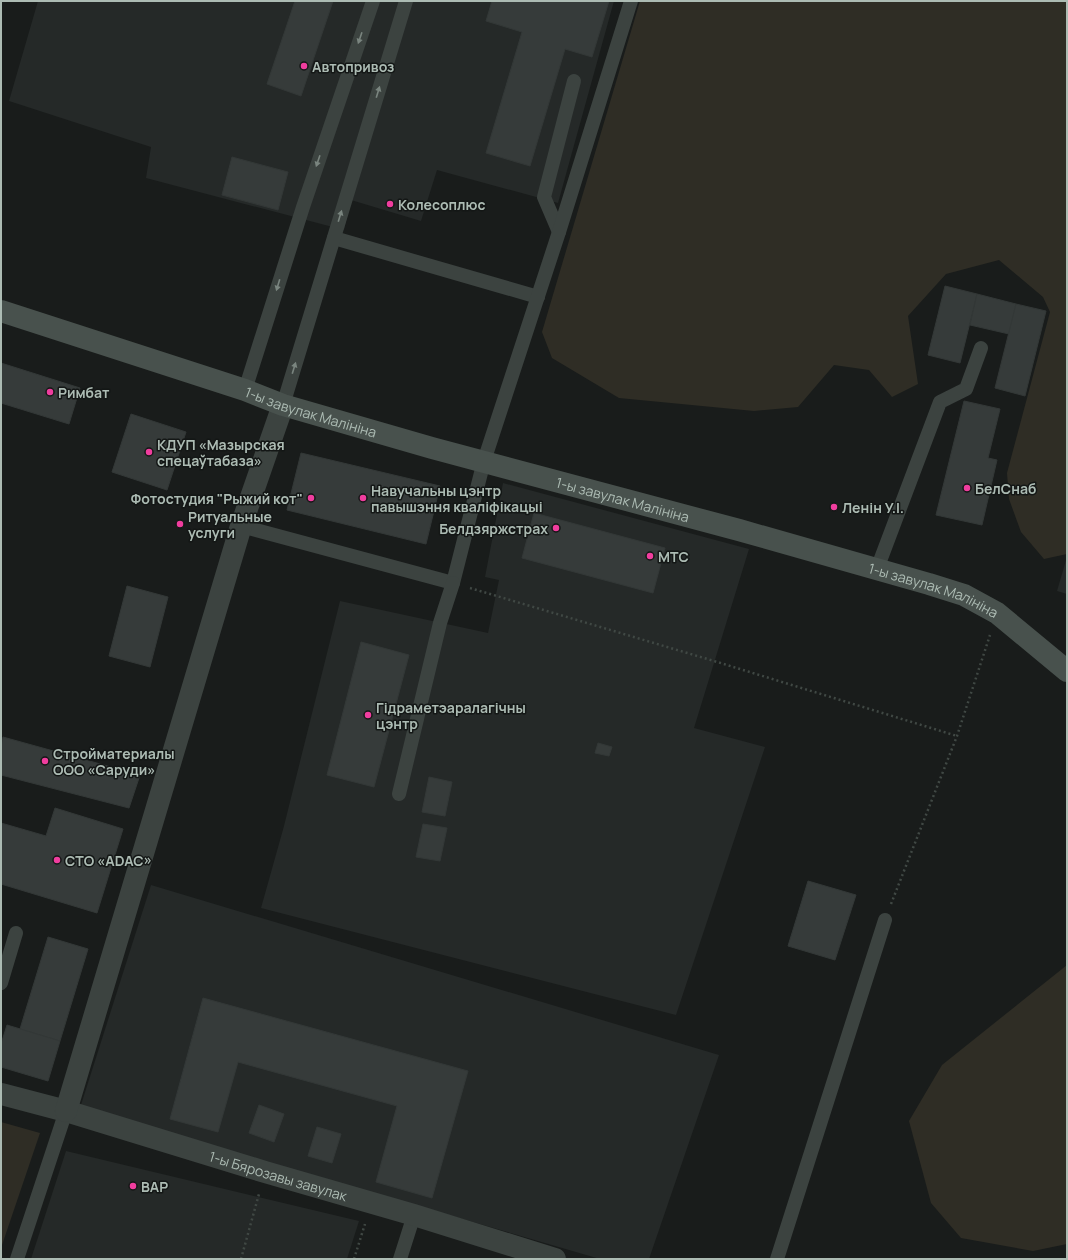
<svg xmlns="http://www.w3.org/2000/svg" width="1068" height="1260" font-family="Manrope,sans-serif">
<rect width="100%" height="100%" fill="#191c1b"/>
<!-- built -->
<g fill="#252928">
<path d="M38,1H614L558,203L437,170L421,221L351,200L344,230L146,178L151,147L9,101Z"/>
<path d="M503,483L749,549L694,728L765,747L676,1015L261,908L284,826L340,601L488,633L499,580L485,577Z"/>
<path d="M1067,557V594L1057,591Z"/>
<path d="M151,885L719,1055L649,1259H600L80,1108Z"/>
<path d="M66,1151L359,1221L347,1259H31Z"/>
</g>
<!-- green -->
<g fill="#2f2d25">
<path d="M640,1H1067V554L1044,559L1021,532L1009,499L1007,473L1050,312L1043,297L999,260L946,274L908,316L918,384L892,397L869,370L834,365L798,407L754,411L619,398L552,358L542,332Z"/>
<path d="M1067,965V1244L1033,1251L961,1238L931,1203L909,1121L942,1065Z"/>
<path d="M1,1122L40,1133L1,1248Z"/>
</g>
<!-- building -->
<g fill="#363b3a" stroke="#333837">
<path d="M295,1H333L301,96L267,84Z"/>
<path d="M492,1H609L592,57L565,49L530,166L486,153L522,32L486,21Z"/>
<path d="M232,157L288,172L278,210L222,195Z"/>
<path d="M945,286L977,294L960,363L928,355Z"/>
<path d="M977,294L1016,304L1009,334L970,325Z"/>
<path d="M1016,304L1046,311L1025,396L995,388Z"/>
<path d="M1,363L80,388L69,424L1,403Z"/>
<path d="M964,401L1000,409L988,458L997,460L982,525L936,515Z"/>
<path d="M131,414L186,432L167,490L112,472Z"/>
<path d="M301,453L440,486L426,544L287,510Z"/>
<path d="M534,513L665,548L653,593L522,558Z"/>
<path d="M127,586L168,597L150,667L109,656Z"/>
<path d="M361,642L409,655L374,787L327,775Z"/>
<path d="M3,737L140,775L129,808L1,775V747Z"/>
<path d="M598,743L612,747L609,756L595,753Z"/>
<path d="M429,777L452,782L445,816L422,812Z"/>
<path d="M55,808L123,829L97,913L1,884V823L46,836Z"/>
<path d="M423,824L447,828L440,861L416,857Z"/>
<path d="M808,881L856,895L835,960L788,946Z"/>
<path d="M48,937L88,949L60,1041L20,1029Z"/>
<path d="M203,998L468,1071L432,1198L376,1182L397,1106L238,1062L218,1132L170,1119Z"/>
<path d="M7,1025L60,1041L48,1081L1,1067V1044Z"/>
<path d="M259,1105L284,1114L274,1142L249,1133Z"/>
<path d="M317,1127L341,1134L332,1163L308,1156Z"/>
</g>
<g fill="none" stroke-linecap="round" stroke-linejoin="round">
<!-- path -->
<g stroke="#404844" stroke-width="2.5" stroke-dasharray="2 3" stroke-linecap="butt">
<path d="M470,588L714,661L957,736"/>
<path d="M891,904L957,736L990,635"/>
<path d="M241,1259L259,1194"/>
<path d="M354,1259L365,1224"/>
</g>
<!-- lane -->
<g stroke="#3c4340" stroke-width="14">
<path d="M559,232L544,197L574,81"/>
<path d="M334,238L538,297"/>
<path d="M245,390L303,207L373,1"/>
<path d="M283,405L406,1"/>
<path d="M241,526L453,583L484,461L559,232L631,1"/>
<path d="M877,569L940,402L966,389L981,348"/>
<path d="M399,794L440,623L453,583"/>
<path d="M1,983L16,933"/>
<path d="M17,1259L66,1111"/>
<path d="M400,1259L414,1215"/>
<path d="M777,1259L885,920"/>
</g>
<!-- street -->
<g stroke="#3c4340" stroke-width="22">
<path id="s1" d="M1,1094L66,1111L265,1172L414,1215L555,1259"/>
<path d="M66,1111L241,526L283,405"/>
</g>
<!-- secondary -->
<path stroke="#48514d" stroke-width="22" id="s2" d="M1,311L245,390L283,405L432,448L739,530L929,584L964,595L997,613L1067,671"/>
</g>
<!-- one-way arrows -->
<defs><path id="oneway-solid" d="M-6-.8H1V-3.2L6.5 0L1 3.2V.8H-6Z"/></defs>
<g fill="#7a857f">
<use href="#oneway-solid" transform="translate(360 38) rotate(109)"/>
<use href="#oneway-solid" transform="translate(378 92) rotate(-73)"/>
<use href="#oneway-solid" transform="translate(318 161) rotate(109)"/>
<use href="#oneway-solid" transform="translate(340 216) rotate(-73)"/>
<use href="#oneway-solid" transform="translate(278 285) rotate(107)"/>
<use href="#oneway-solid" transform="translate(294 368) rotate(-73)"/>
</g>
<!-- markers -->
<g fill="#f03d9e" stroke="#141716" stroke-width="1.5">
<circle cx="304" cy="66" r="4"/>
<circle cx="390" cy="204" r="4"/>
<circle cx="50" cy="392" r="4"/>
<circle cx="149" cy="452" r="4"/>
<circle cx="967" cy="488" r="4"/>
<circle cx="311" cy="498" r="4"/>
<circle cx="363" cy="498" r="4"/>
<circle cx="834" cy="507" r="4"/>
<circle cx="180" cy="524" r="4"/>
<circle cx="556" cy="528" r="4"/>
<circle cx="650" cy="556" r="4"/>
<circle cx="368" cy="715" r="4"/>
<circle cx="45" cy="761" r="4"/>
<circle cx="57" cy="860" r="4"/>
<circle cx="133" cy="1186" r="4"/>
</g>
<g text-anchor="middle" dominant-baseline="central" stroke-width="3" stroke-linejoin="round" paint-order="stroke">
<!-- poi labels -->
<g font-size="14" font-weight="bold" fill="#acbbb3" stroke="#141716" text-anchor="start">
<text x="312" y="66">Автопривоз</text>
<text x="398" y="204">Колесоплюс</text>
<text x="58" y="392">Римбат</text>
<text x="157" y="444">КДУП «Мазырская<tspan x="157" dy="16">спецаўтабаза»</tspan></text>
<text x="975" y="488">БелСнаб</text>
<text x="371" y="490">Навучальны цэнтр<tspan x="371" dy="16">павышэння кваліфікацыі</tspan></text>
<text x="303" y="498" text-anchor="end">Фотостудия "Рыжий кот"</text>
<text x="842" y="507">Ленін У.І.</text>
<text x="188" y="516">Ритуальные<tspan x="188" dy="16">услуги</tspan></text>
<text x="548" y="528" text-anchor="end">Белдзяржстрах</text>
<text x="658" y="556">МТС</text>
<text x="376" y="707">Гідраметэаралагічны<tspan x="376" dy="16">цэнтр</tspan></text>
<text x="53" y="753">Стройматериалы<tspan x="53" dy="16">ООО «Саруди»</tspan></text>
<text x="65" y="860">СТО «ADAC»</text>
<text x="141" y="1186">ВАР</text>
</g>
<!-- street labels -->
<g font-size="14" fill="#acbbb3" stroke="#141716">
<text stroke="none"><textPath href="#s2" startOffset="326">1-ы завулак Малініна</textPath></text>
<text stroke="none"><textPath href="#s2" startOffset="650">1-ы завулак Малініна</textPath></text>
<text stroke="none"><textPath href="#s2" startOffset="974">1-ы завулак Малініна</textPath></text>
<text stroke="none"><textPath href="#s1" startOffset="289">1-ы Бярозавы завулак</textPath></text>
</g>
</g>
<!-- border -->
<rect width="1068" height="1260" fill="none" stroke="#acbbb3" stroke-width="4"/>
</svg>
